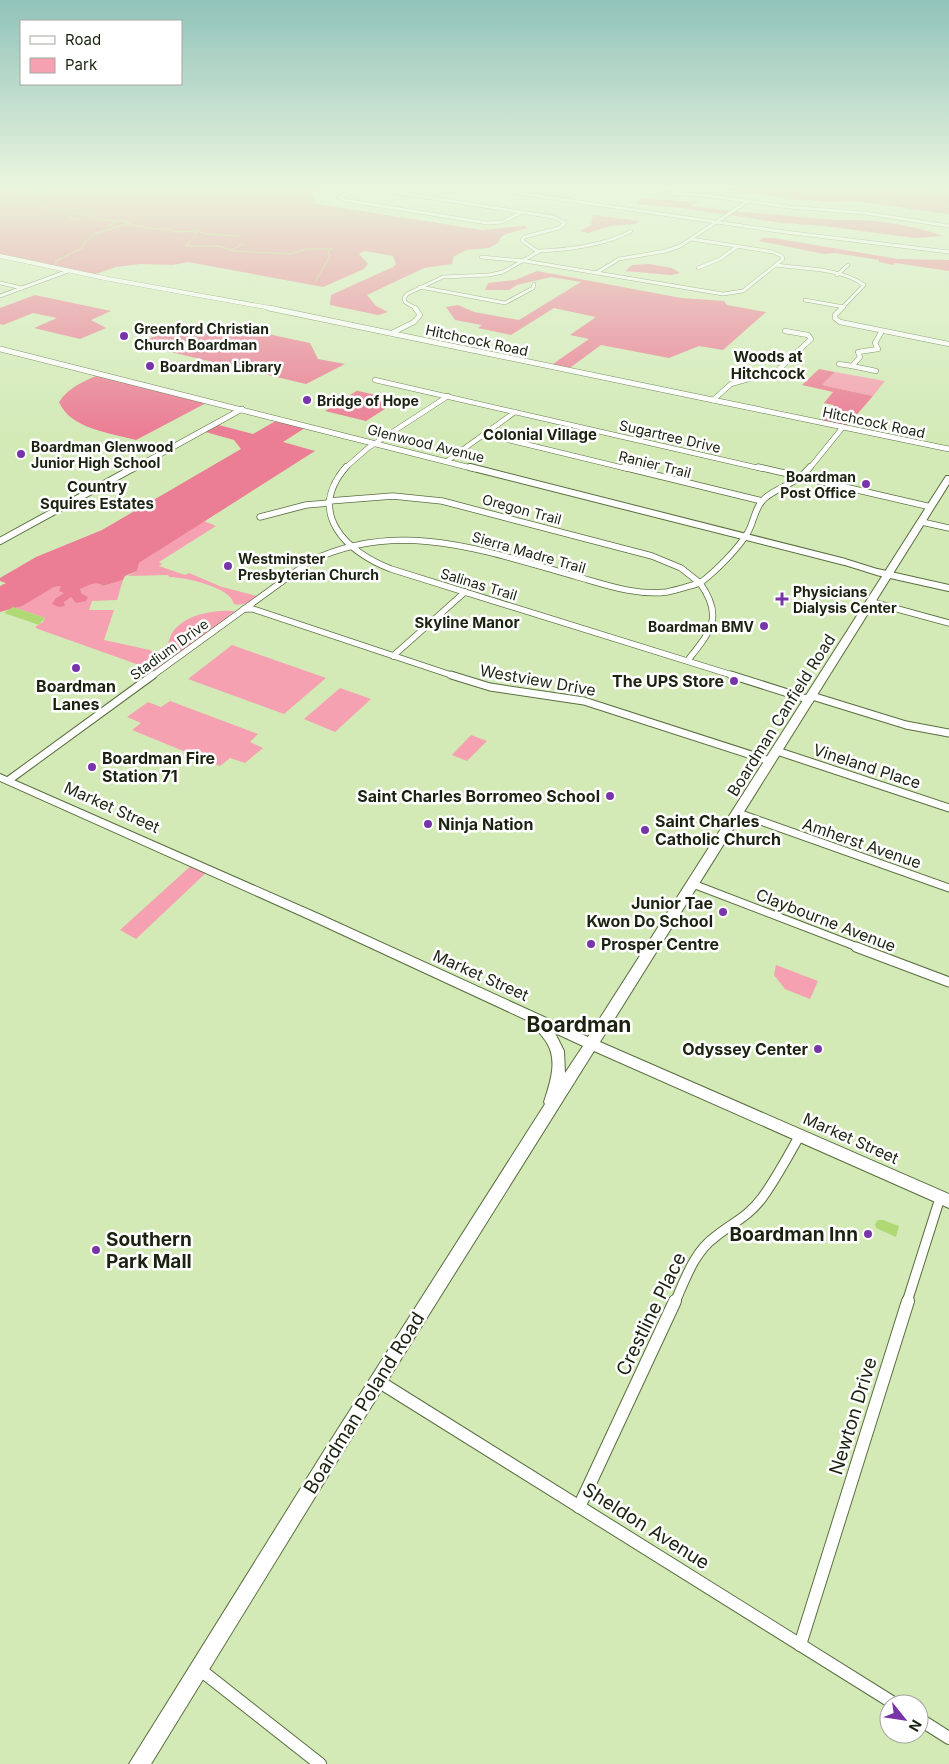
<svg xmlns="http://www.w3.org/2000/svg" width="949" height="1764" font-family="Inter,sans-serif">
<rect width="100%" height="100%" fill="#d3eab7"/>
<!-- green -->
<g fill="#f5a1b1">
<path d="M835,372L885,381L873,396L822,385Z"/>
<path d="M204,521L216,526L159,562L162,564L159,566L185,575L189,573L222,587L261,597C252,602 244,606 234,604C231,587 184,577 169,577L168,575L128,576L137,571L139,563Z"/>
<path d="M123,580L117,600L92,601L89,610H114L104,640L150,650L170,663L159,672L38,629L35,627L43,622L45,618L16,608L54,587L61,586L64,593L56,598L55,601L64,602L68,598L82,594L80,589C87,586 96,580 103,586Z"/>
<path d="M235,611L180,656L168,655C163,618 208,609 235,611Z"/>
<path d="M232,645L326,678L284,714L188,679Z"/>
<path d="M340,688L371,699L335,732L304,719Z"/>
<path d="M170,701L258,734L250,742L263,748L245,763L230,758L220,766L132,730L141,723L127,717L148,702L161,707Z"/>
<path d="M471,735L487,741L467,761L452,755Z"/>
<path d="M194,863L209,870L136,939L120,930Z"/>
<path d="M776,965L818,981L810,999L785,989L774,975Z"/>
</g>
<!-- forest -->
<g fill="#eb7d94">
<path d="M0,187H330L312,194L317,204L482,230L524,226L528,228L506,234L501,237L498,243L489,248L466,250L453,257L452,264L424,268L367,295L376,306L388,312L378,315L330,305L331,295L393,267L396,264L393,256L365,251L359,254L368,264L364,269L323,287L188,262L173,265L140,264L116,267L93,275L0,256Z"/>
<path d="M672,187H949V214L854,201L829,202L792,199L709,187L685,189Z"/>
<path d="M641,198L698,202L690,206L732,211L837,220C866,218 916,225 942,236L915,238L824,226L783,223L681,208L637,204Z"/>
<path d="M593,215L640,221L635,224L610,226L588,233L580,231L591,225Z"/>
<path d="M763,238H773L898,259L949,260V271L895,263L893,265L879,262V260L835,253L824,254L759,241Z"/>
<path d="M649,264L672,268L680,273L671,275L625,271L632,265Z"/>
<path d="M537,271L681,298L724,301L727,305L766,312L723,350L699,346L669,358L601,345L567,370L550,366L589,339L570,335L596,317L554,308L511,335L478,328L482,325L455,320L446,307L458,305L474,312L519,320L581,282L551,277L517,285L509,290H485L488,283L515,280Z"/>
<path d="M35,295L111,311L91,320L106,328L80,339L34,328L57,318L33,313L3,325L0,324V308Z"/>
<path d="M182,324L208,330L230,326L310,343L318,359L345,364L306,384L137,344Z"/>
<path d="M819,369L835,372L822,385L873,396L846,427L820,422L834,405L824,403L833,392L802,385Z"/>
<path d="M101,374L210,401L136,440C111,433 70,429 59,402C69,387 84,381 101,374Z"/>
<path d="M358,390V391L399,400L366,421L325,411Z"/>
<path d="M279,419L308,426L283,442L315,451L139,563L137,571L125,576L123,580L103,586C97,580 87,586 80,589L82,594L88,597L86,601L76,603L71,597L64,602L65,606L59,607L52,604L56,598L64,593L59,591L61,586L54,587L22,606L0,612V586L6,583L0,581V578L36,557L102,530L241,449L234,440L202,431L215,424L253,434Z"/>
</g>
<!-- water -->
<g fill="#b0d974">
<path d="M13,607L16,608L45,618L39,625L4,613Z"/>
<path d="M878,1220H883L899,1226L896,1237L876,1228L875,1224Z"/>
</g>
<g fill="none" stroke-linecap="round" stroke-linejoin="round">
<!-- stream -->
<g stroke="#b0d974" stroke-width="1">
<path d="M855,189L903,190"/>
<path d="M48,191L52,194L35,196L31,200L43,201L40,203L46,204L47,208L54,211H69L71,214H83L101,220L126,221L132,225L155,229H170L175,232L198,231L206,234L240,236"/>
<path d="M0,199L11,195L38,194V192L48,191L53,187"/>
<path d="M886,200L903,193L905,189C921,187 934,189 949,194"/>
<path d="M10,202L31,201"/>
<path d="M946,207L949,206"/>
<path d="M71,215L69,217L81,220"/>
<path d="M108,226L118,221"/>
<path d="M195,232L196,235L185,246H219L234,251L291,254L306,249H332L328,252L330,256L316,281"/>
<path d="M231,250L243,244"/>
<path d="M56,264V261L82,248L85,242L95,234L129,223"/>
</g>
<!-- minor-far5 casing -->
<g stroke="#5a6e40" stroke-width="4">
<g id="minor-far5">
<path d="M362,187L553,217L565,223L559,228L524,237L522,240L524,242L538,252L503,272L489,275L443,277L407,294L404,298L405,302L417,309"/>
<path d="M362,187L339,197L344,200L487,223L502,222L522,212"/>
<path d="M477,187L785,232L949,252"/>
<path d="M583,187L618,191L704,195L789,207L865,213L949,226"/>
<path d="M538,251C566,250 607,245 631,231"/>
<path d="M481,257L525,261L723,294L743,291L783,259L782,256L773,252L691,239"/>
<path d="M776,265C803,269 841,268 864,285L841,309"/>
<path d="M698,268L720,259L738,246"/>
<path d="M596,273L619,259L666,251L680,246L748,201"/>
<path d="M837,275L848,265"/>
<path d="M0,283L22,288"/>
<path d="M420,287L505,303L533,288L534,284"/>
<path d="M0,296L68,271"/>
<path d="M805,300L844,307"/>
</g>
</g>
<!-- minor-far4 casing -->
<g stroke="#5a6e40" stroke-width="5.5">
<g id="minor-far4">
<path d="M842,308L835,315V318L840,322L949,344"/>
<path d="M392,333L414,322L420,315L415,308"/>
<path d="M839,364L852,366"/>
<path d="M876,371L852,366L860,357L858,352L878,349L875,343L882,331"/>
<path d="M375,380L763,469"/>
<path d="M713,400L731,384L777,371L811,339L808,335L785,331"/>
<path d="M484,434L628,469"/>
<path d="M447,461L515,412"/>
<path d="M344,469L368,448L448,396"/>
<path d="M809,469L843,427"/>
</g>
</g>
<!-- minor-far3 casing -->
<g stroke="#5a6e40" stroke-width="7">
<g id="minor-far3">
<path d="M346,467C306,513 346,552 391,569L735,676"/>
<path d="M623,467L762,501"/>
<path d="M758,467L931,507"/>
<path d="M329,501L393,496L442,501L652,556L681,568L700,583"/>
<path d="M260,517L306,505L329,503"/>
<path d="M922,522L949,528"/>
<path d="M872,602L949,623"/>
<path d="M244,609H253L454,676"/>
<path d="M393,656L465,592"/>
<path d="M688,660C711,631 724,617 700,583C715,572 739,548 748,532C754,522 755,506 765,498C781,485 795,485 810,467"/>
<path d="M152,676L309,562C399,517 488,552 578,577C606,585 637,596 667,592C678,590 689,586 700,583"/>
</g>
</g>
<!-- minor-far2 casing -->
<g stroke="#5a6e40" stroke-width="9">
<g id="minor-far2">
<path d="M451,675L490,687L584,701L770,761"/>
<path d="M731,675L810,700"/>
<path d="M812,696L906,725L949,733"/>
<path d="M777,751L949,808"/>
<path d="M9,780L153,675"/>
<path d="M738,813L949,888"/>
<path d="M693,884L860,948"/>
</g>
</g>
<!-- minor-far1 casing -->
<g stroke="#5a6e40" stroke-width="11">
<g id="minor-far1">
<path d="M856,947L949,982"/>
<path d="M675,1302C685,1280 694,1252 715,1237C732,1223 748,1217 762,1198C776,1179 788,1156 800,1135"/>
<path d="M907,1302L940,1198"/>
</g>
</g>
<!-- minor casing -->
<g stroke="#5a6e40" stroke-width="14">
<g id="minor">
<path d="M378,1381L895,1704"/>
<path d="M579,1507L675,1301"/>
<path d="M800,1645L908,1301"/>
<path d="M198,1668L320,1764"/>
<path d="M919,1719L949,1738"/>
</g>
</g>
<!-- tertiary-far2 casing -->
<g stroke="#5a6e40" stroke-width="4.5">
<path id="tertiary-far2" d="M0,256L109,279L276,309"/>
</g>
<!-- tertiary-far1 casing -->
<g stroke="#5a6e40" stroke-width="6">
<g id="tertiary-far1">
<path d="M269,308L949,449"/>
<path d="M0,349L475,469"/>
<path d="M133,469L242,409"/>
</g>
</g>
<!-- tertiary casing -->
<g stroke="#5a6e40" stroke-width="8">
<g id="tertiary">
<path d="M470,467L845,562L877,572L949,588"/>
<path d="M0,541L135,467"/>
</g>
</g>
<!-- primary casing -->
<g stroke="#5a6e40" stroke-width="2">
<path id="primary" d="M946,476H949V484L600,1042L949,1194V1208L594,1051L336,1463L151,1764H129L324,1451L545,1104L544,1102C550,1083 558,1061 547,1043C543,1036 536,1030 533,1023L313,921L0,781V774L321,915L588,1037ZM555,1033L583,1046L565,1073L564,1051Z"/>
</g>
<!-- minor-far5 -->
<use href="#minor-far5" stroke="#fff" stroke-width="3"/>
<!-- minor-far4 -->
<use href="#minor-far4" stroke="#fff" stroke-width="4.5"/>
<!-- minor-far3 -->
<use href="#minor-far3" stroke="#fff" stroke-width="5.5"/>
<!-- minor-far2 -->
<use href="#minor-far2" stroke="#fff" stroke-width="7"/>
<!-- minor-far1 -->
<use href="#minor-far1" stroke="#fff" stroke-width="9"/>
<!-- minor -->
<use href="#minor" stroke="#fff" stroke-width="12"/>
<!-- tertiary-far2 -->
<use href="#tertiary-far2" stroke="#fff" stroke-width="4"/>
<!-- tertiary-far1 -->
<use href="#tertiary-far1" stroke="#fff" stroke-width="5"/>
<!-- tertiary -->
<use href="#tertiary" stroke="#fff" stroke-width="6"/>
<!-- primary -->
<use href="#primary" fill="#fff" fill-rule="evenodd"/>
</g>
<!-- sky -->
<linearGradient id="sky" x2="0" y2="1"><stop stop-color="#91c3ba"/><stop offset="0.43" stop-color="#ebf6df"/><stop offset="1" stop-color="#ebf6df" stop-opacity="0"/></linearGradient>
<rect width="949" height="434" fill="url(#sky)"/>
<!-- markers -->
<g fill="#7835a9" stroke="#fff" stroke-width="2">
<circle cx="124" cy="336" r="5"/>
<circle cx="150" cy="366" r="5"/>
<circle cx="307" cy="400" r="5"/>
<circle cx="21" cy="454" r="5"/>
<circle cx="866" cy="484" r="5"/>
<circle cx="228" cy="566" r="5"/>
<path d="M779.5 591.5h5v5h5v5h-5v5h-5v-5h-5v-5h5z"/>
<circle cx="764" cy="626" r="5"/>
<circle cx="76" cy="668" r="5"/>
<circle cx="734" cy="681" r="5"/>
<circle cx="92" cy="767" r="5"/>
<circle cx="610" cy="796" r="5"/>
<circle cx="428" cy="824" r="5"/>
<circle cx="645" cy="830" r="5"/>
<circle cx="723" cy="912" r="5"/>
<circle cx="591" cy="944" r="5"/>
<circle cx="818" cy="1049" r="5"/>
<circle cx="868" cy="1234" r="5"/>
<circle cx="96" cy="1250" r="5"/>
</g>
<g text-anchor="middle" dominant-baseline="central" stroke-width="5" stroke-linejoin="round" paint-order="stroke">
<!-- far-poi labels -->
<g font-size="14" font-weight="bold" fill="#1b2310" stroke="#fff" text-anchor="start">
<text x="134" y="328">Greenford Christian<tspan x="134" dy="16">Church Boardman</tspan></text>
<text x="160" y="366">Boardman Library</text>
<text x="317" y="400">Bridge of Hope</text>
<text x="31" y="446">Boardman Glenwood<tspan x="31" dy="16">Junior High School</tspan></text>
<text x="856" y="476" text-anchor="end">Boardman<tspan x="856" dy="16">Post Office</tspan></text>
<text x="238" y="558">Westminster<tspan x="238" dy="16">Presbyterian Church</tspan></text>
<text x="793" y="591">Physicians<tspan x="793" dy="16">Dialysis Center</tspan></text>
<text x="754" y="626" text-anchor="end">Boardman BMV</text>
</g>
<!-- far-street labels -->
<g font-size="14" fill="#1b2310" stroke="#fff">
<text transform="translate(477 340) rotate(12)">Hitchcock Road</text>
<text transform="translate(874 422) rotate(12)">Hitchcock Road</text>
<text transform="translate(670 436) rotate(13)">Sugartree Drive</text>
<text transform="translate(426 443) rotate(14)">Glenwood Avenue</text>
<text transform="translate(655 464) rotate(14)">Ranier Trail</text>
<text transform="translate(522 509) rotate(15)">Oregon Trail</text>
<text transform="translate(529 552) rotate(16)">Sierra Madre Trail</text>
<text transform="translate(479 584) rotate(17)">Salinas Trail</text>
<text transform="translate(169 649) rotate(-36)">Stadium Drive</text>
</g>
<!-- far-neighbourhood labels -->
<g font-size="15" font-weight="bold" fill="#1b2310" stroke="#fff">
<text x="768" y="356">Woods at<tspan x="768" dy="17">Hitchcock</tspan></text>
<text x="540" y="434">Colonial Village</text>
<text x="97" y="486">Country<tspan x="97" dy="17">Squires Estates</tspan></text>
<text x="467" y="622">Skyline Manor</text>
</g>
<!-- street labels -->
<g font-size="16" fill="#1b2310" stroke="#fff">
<text transform="translate(538 680) rotate(10)">Westview Drive</text>
<text transform="translate(781 715) rotate(-58)">Boardman Canfield Road</text>
<text transform="translate(867 766) rotate(18)">Vineland Place</text>
<text transform="translate(112 807) rotate(24)">Market Street</text>
<text transform="translate(862 843) rotate(19)">Amherst Avenue</text>
<text transform="translate(826 920) rotate(21)">Claybourne Avenue</text>
<text transform="translate(481 975) rotate(24)">Market Street</text>
<text transform="translate(851 1138) rotate(24)">Market Street</text>
</g>
<!-- poi labels -->
<g font-size="16" font-weight="bold" fill="#1b2310" stroke="#fff" text-anchor="end">
<text x="724" y="681">The UPS Store</text>
<text x="76" y="686" text-anchor="middle">Boardman<tspan x="76" dy="18">Lanes</tspan></text>
<text x="102" y="758" text-anchor="start">Boardman Fire<tspan x="102" dy="18">Station 71</tspan></text>
<text x="600" y="796">Saint Charles Borromeo School</text>
<text x="655" y="821" text-anchor="start">Saint Charles<tspan x="655" dy="18">Catholic Church</tspan></text>
<text x="438" y="824" text-anchor="start">Ninja Nation</text>
<text x="713" y="903">Junior Tae<tspan x="713" dy="18">Kwon Do School</tspan></text>
<text x="601" y="944" text-anchor="start">Prosper Centre</text>
<text x="808" y="1049">Odyssey Center</text>
</g>
<!-- near-poi labels -->
<g font-size="19" font-weight="bold" fill="#1b2310" stroke="#fff" text-anchor="end">
<text x="858" y="1234">Boardman Inn</text>
<text x="106" y="1239" text-anchor="start">Southern<tspan x="106" dy="22">Park Mall</tspan></text>
</g>
<!-- near-street labels -->
<g font-size="19" fill="#1b2310" stroke="#fff">
<text transform="translate(651 1314) rotate(-64)">Crestline Place</text>
<text transform="translate(364 1403) rotate(-58)">Boardman Poland Road</text>
<text transform="translate(853 1416) rotate(-73)">Newton Drive</text>
<text transform="translate(646 1526) rotate(32)">Sheldon Avenue</text>
</g>
<!-- district labels -->
<g font-size="21" font-weight="bold" fill="#1b2310" stroke="#fff">
<text x="579" y="1024">Boardman</text>
</g>
</g>
<!-- legend -->
<rect x="20" y="20" width="162" height="65" fill="#ffffff" stroke="#a4a79f"/>
<rect x="30" y="36" width="25" height="8" fill="#ffffff" stroke="#a4a79f"/>
<text x="65" y="45" font-size="15" fill="#1b2310">Road</text>
<rect x="30" y="58" width="25" height="15" fill="#f5a1b1" stroke="#a4a79f"/>
<text x="65" y="70" font-size="15" fill="#1b2310">Park</text>
<!-- north arrow -->
<g transform="translate(904 1719) rotate(120)"><circle r="24" fill="#ffffff" stroke="#a4a79f"/>
<path d="M0-4L9 19L0 12L-9 19Z" fill="#7835a9"/>
<text y="-8" font-size="14" font-weight="bold" text-anchor="middle" fill="#1b2310">N</text>
</g>
</svg>
